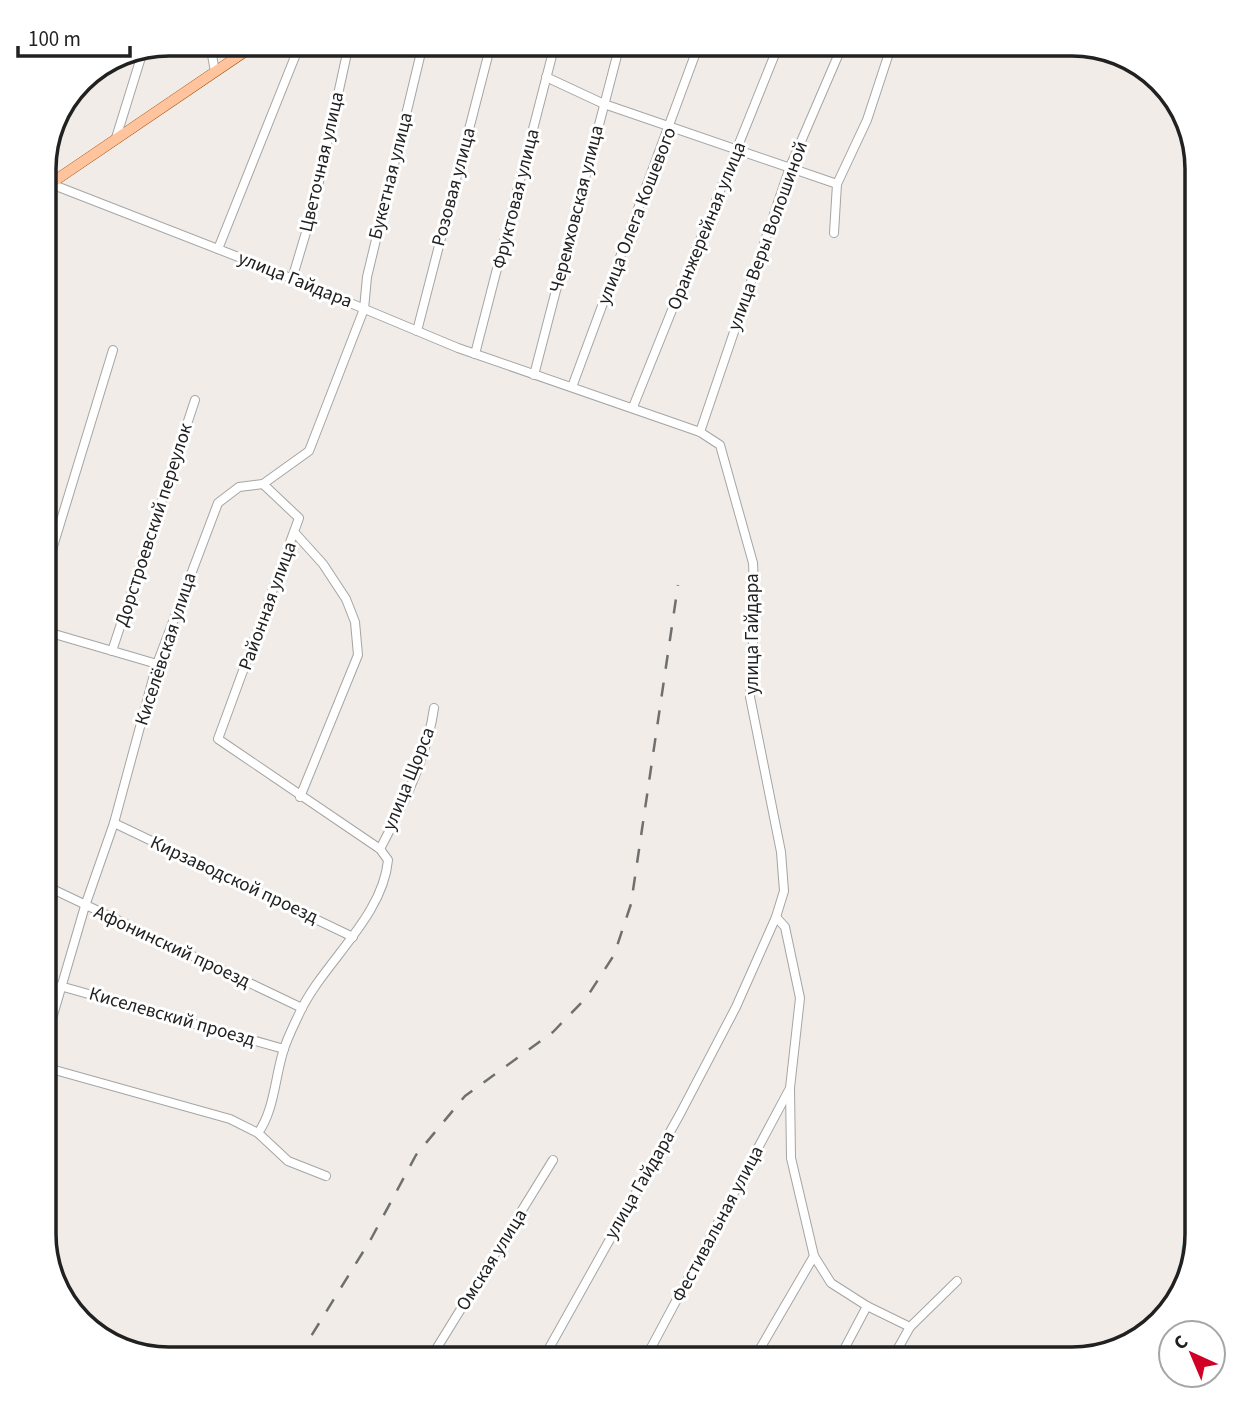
<svg xmlns="http://www.w3.org/2000/svg" width="1241" height="1403" font-family="'Source Sans 3',sans-serif">
<rect width="100%" height="100%" fill="#f1ece7"/>
<!-- water -->
<path fill="#a6dee0" d="M1197,1173V1235L1182,1292L1181,1251Z"/>
<g fill="none" stroke-linecap="round" stroke-linejoin="round">
<!-- minor casing -->
<g stroke="#a5a5a5" stroke-width="10">
<g id="minor">
<path d="M215,72L212,55L216,44"/>
<path d="M546,77L604,104L837,184L834,233"/>
<path d="M116,138L142,54"/>
<path d="M51,184L264,267L458,348L700,432L720,445L753,563L755,605L750,697L781,852L784,891L776,917L736,1007L680,1114L543,1359"/>
<path d="M837,184L867,120L892,44"/>
<path d="M218,249L300,44"/>
<path d="M292,279L313,209L349,44"/>
<path d="M417,331L491,44"/>
<path d="M475,354L555,44"/>
<path d="M534,375L620,44"/>
<path d="M572,387L699,44"/>
<path d="M633,407L779,44"/>
<path d="M700,432L790,167L843,44"/>
<path d="M295,533L323,564L346,599L355,622L358,655L300,797"/>
<path d="M44,576L113,350"/>
<path d="M44,631L157,664"/>
<path d="M112,651L195,400"/>
<path d="M114,823L353,937"/>
<path d="M380,849C403,805 427,758 434,708"/>
<path d="M44,885L302,1008"/>
<path d="M776,917L785,927L800,998L790,1088L791,1158L814,1256L831,1283L867,1306L910,1327"/>
<path d="M60,986L284,1049"/>
<path d="M44,1046L85,906L114,823L157,664L218,503L239,487L263,484L309,451L364,309L367,277L423,44"/>
<path d="M44,1067L230,1119L258,1133L288,1161L326,1176"/>
<path d="M258,1133C274,1111 275,1078 283,1052C287,1038 294,1025 300,1012C323,963 383,917 388,860L380,849L218,739L299,518L263,484"/>
<path d="M430,1359L553,1160"/>
<path d="M645,1359L789,1090"/>
<path d="M754,1359L814,1256"/>
<path d="M839,1359L867,1306"/>
<path d="M892,1359L910,1327L957,1281"/>
</g>
</g>
<!-- major casing -->
<g stroke="#9d4d00" stroke-width="11">
<path id="major" d="M44,188L256,44"/>
</g>
<!-- minor -->
<use href="#minor" stroke="#fff" stroke-width="8"/>
<!-- major -->
<use href="#major" stroke="#ffc49e" stroke-width="10"/>
<!-- rail -->
<path stroke="#6f6f6f" stroke-width="2.5" stroke-dasharray="14 14" stroke-linecap="butt" d="M297,1359L371,1239L416,1155L465,1096L553,1032L587,997L614,955L631,904L678,585"/>
</g>
<g text-anchor="middle" dominant-baseline="central" stroke-width="6" stroke-linejoin="round" paint-order="stroke">
<!-- street labels -->
<g font-size="19" fill="#212121" stroke="#fff">
<text transform="translate(322 162) rotate(-77)">Цветочная улица</text>
<text transform="translate(391 176) rotate(-76)">Букетная улица</text>
<text transform="translate(454 187) rotate(-75)">Розовая улица</text>
<text transform="translate(516 199) rotate(-76)">Фруктовая улица</text>
<text transform="translate(577 209) rotate(-76)">Черемховская улица</text>
<text transform="translate(637 216) rotate(-69)">улица Олега Кошевого</text>
<text transform="translate(707 226) rotate(-68)">Оранжерейная улица</text>
<text transform="translate(768 236) rotate(-70)">улица Веры Волошиной</text>
<text transform="translate(295 280) rotate(22)">улица Гайдара</text>
<text transform="translate(154 525) rotate(-72)">Дорстроевский переулок</text>
<text transform="translate(268 606) rotate(-70)">Районная улица</text>
<text transform="translate(752 634) rotate(-90)">улица Гайдара</text>
<text transform="translate(166 649) rotate(-72)">Киселёвская улица</text>
<text transform="translate(409 779) rotate(-68)">улица Щорса</text>
<text transform="translate(234 880) rotate(25)">Кирзаводской проезд</text>
<text transform="translate(172 947) rotate(25)">Афонинский проезд</text>
<text transform="translate(172 1017) rotate(16)">Киселевский проезд</text>
<text transform="translate(640 1185) rotate(-60)">улица Гайдара</text>
<text transform="translate(718 1224) rotate(-62)">Фестивальная улица</text>
<text transform="translate(492 1260) rotate(-58)">Омская улица</text>
</g>
</g>
<!-- crop -->
<path d="M0 0H1241V1403H0ZM169 56H1072A113 113 0 0 1 1185 169V1234A113 113 0 0 1 1072 1347H169A113 113 0 0 1 56 1234V169A113 113 0 0 1 169 56Z" fill="#fff" fill-rule="evenodd"/>
<path fill="none" stroke="#212121" stroke-width="3.5" d="M169 56H1072A113 113 0 0 1 1185 169V1234A113 113 0 0 1 1072 1347H169A113 113 0 0 1 56 1234V169A113 113 0 0 1 169 56Z"/>
<!-- north arrow -->
<g transform="translate(1192 1354) rotate(316)"><circle r="33" fill="#ffffff" stroke="#a6a6a6" stroke-width="2"/>
<path d="M0-5L12 26L0 18L-12 26Z" fill="#d10025"/>
<text y="-10" font-size="19" font-weight="bold" text-anchor="middle" fill="#212121">С</text>
</g>
<!-- scale -->
<path d="M18 46v10h112v-10" fill="none" stroke="#212121" stroke-width="3.5"/>
<text x="28" y="46" font-size="21" fill="#212121" stroke="#ffffff" stroke-width="5" paint-order="stroke">100 m</text>
</svg>
